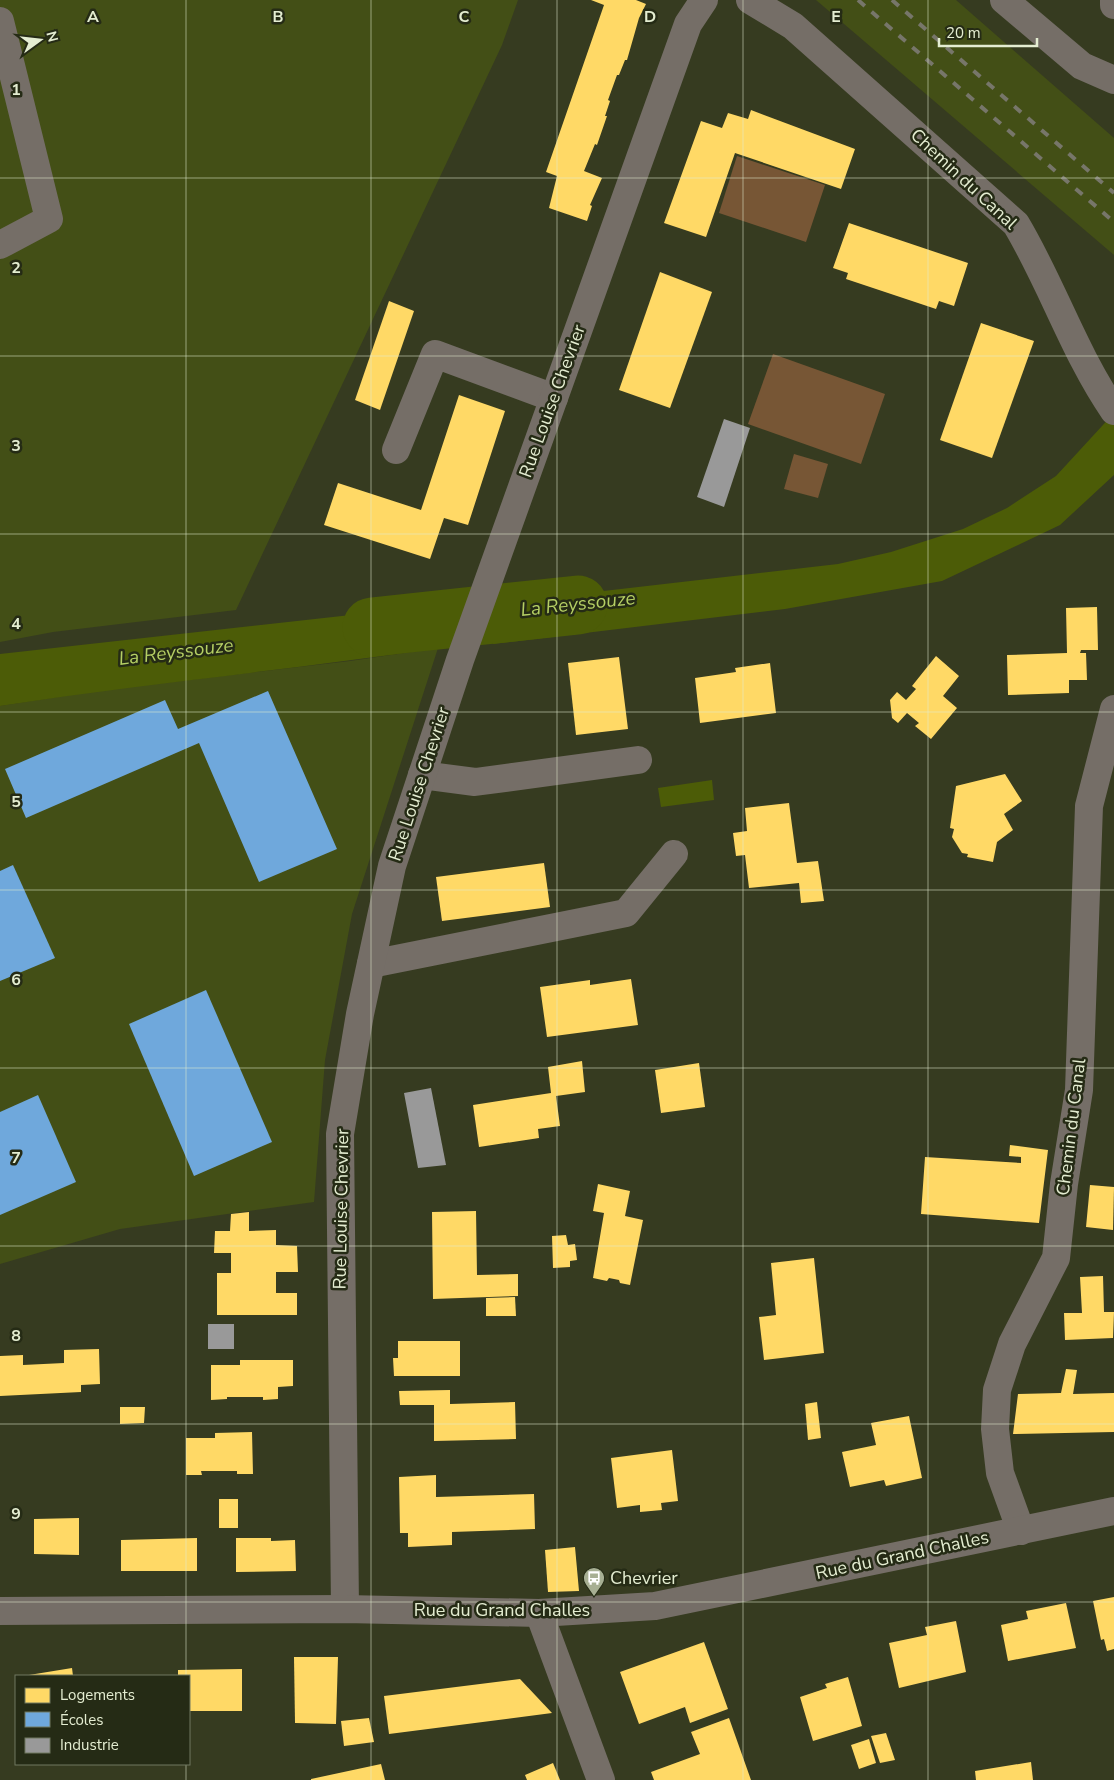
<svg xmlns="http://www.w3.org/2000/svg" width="1114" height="1780" font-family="'Nunito Sans',sans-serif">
<rect width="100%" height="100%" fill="#363b20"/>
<!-- built -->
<g fill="#434f16">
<path d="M0,0H518L502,45L236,610L53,632L0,642Z"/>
<path d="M816,0H956L1114,138V255Z"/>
<path d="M438,648L352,914L325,1060L314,1202L120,1229L0,1264V706L95,691L350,661Z"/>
</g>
<!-- green -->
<g fill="#775635">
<path d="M737,156L825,185L806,242L719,213Z"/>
<path d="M773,354L885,394L861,464L748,424Z"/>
<path d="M794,454L828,464L818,498L784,489Z"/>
</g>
<!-- water -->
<g fill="#4c5c07">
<path d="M1114,413V475L1060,525L942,581L785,609L493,644L499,603L838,564L891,552L963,529L1007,508L1056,476Z"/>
<path d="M459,603L438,648C292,670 146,683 0,706V654Z"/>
<path d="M712,780L714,800L661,807L658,788Z"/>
</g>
<!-- homes -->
<g fill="#ffd966">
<path d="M591,0H636L646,4L639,18L627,60H625L619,75H617L608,100L610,101L605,116H607L597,145L595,144L584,171L602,178L590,205L592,206L587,221L549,208L557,176L546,172L604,5Z"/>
<path d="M751,110L855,149L841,189L735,153L706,237L664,223L701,121L722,128L728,113L748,119Z"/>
<path d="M849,223L968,263L954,306L939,301L936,309L846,279L848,273L833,268Z"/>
<path d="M660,272L712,292L670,408L619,390Z"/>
<path d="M389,301L414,311L380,410L355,400Z"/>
<path d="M981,323L1034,341L992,458L940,440Z"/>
<path d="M459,395L505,411L468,525L444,518L430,559L324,525L338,483L421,510Z"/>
<path d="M1097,607L1098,650H1081L1080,653H1086L1087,680H1069V693L1008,695L1007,655L1067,653L1066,608Z"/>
<path d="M936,656L959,676L943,696L957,708L931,739L915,726L919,723L907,713L898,723L892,718L890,700L897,692L906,700L916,689L912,686Z"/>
<path d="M619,657L628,729L576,735L568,663Z"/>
<path d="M770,663L776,713L700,723L695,678L736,672L735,668Z"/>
<path d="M1005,774L1022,801L1004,814L1013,830L997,842L993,862L967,857L968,854L962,853L952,837L954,829L950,828L956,786Z"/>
<path d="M789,803L797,863L818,861L824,901L801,903L799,883L749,888L745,855L736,856L733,833L747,831L745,808Z"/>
<path d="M544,863L550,907L442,921L436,877Z"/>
<path d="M631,979L638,1025L547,1037L540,987L590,980V985Z"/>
<path d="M582,1061L585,1092L556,1096L560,1126L538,1129L539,1138L479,1147L473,1105L551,1093L548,1067Z"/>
<path d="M699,1063L705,1107L661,1113L655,1070Z"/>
<path d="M1010,1145L1048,1150L1039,1223L921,1214L925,1157L1021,1163V1157L1009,1156Z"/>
<path d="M598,1184L630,1191L625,1216L643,1220L630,1285L620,1283L619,1280L609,1278L607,1281L593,1278L604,1213L593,1211Z"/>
<path d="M1090,1185L1114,1187L1113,1230L1086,1227Z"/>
<path d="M476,1211L477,1275L518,1274V1296L433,1299L432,1212Z"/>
<path d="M249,1212V1231L276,1230V1245L297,1246L298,1272H276V1293H297V1315H217V1273H231V1253H214L215,1231H230L231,1214Z"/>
<path d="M566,1235L568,1245L575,1244L577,1260L570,1261V1267L553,1268L552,1236Z"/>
<path d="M814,1258L824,1353L764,1360L759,1317L776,1315L771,1263Z"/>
<path d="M1103,1276L1104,1312H1114L1113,1338L1065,1340L1064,1313H1082L1080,1277Z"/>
<path d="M515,1297L516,1316H486V1298Z"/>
<path d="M398,1341H460V1376H394L393,1358H398Z"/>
<path d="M99,1349L100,1384L81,1385V1392L0,1396V1356L23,1355V1365L64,1363V1350Z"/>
<path d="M240,1360H293V1386L278,1387V1399L263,1400V1397H227V1399L211,1400V1365H240Z"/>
<path d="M1066,1369L1077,1370L1073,1394L1114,1393V1432L1013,1434L1018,1394L1061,1393Z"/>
<path d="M450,1390V1404L515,1402L516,1439L434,1441V1405H400L399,1391Z"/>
<path d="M817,1402L821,1438L808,1440L805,1404Z"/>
<path d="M120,1407H145L144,1423L120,1424Z"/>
<path d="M909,1416L922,1478L886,1486L884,1480L850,1487L842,1452L876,1445L871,1423Z"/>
<path d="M252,1432L253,1474H237V1471H201L202,1475H186V1438H215V1433Z"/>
<path d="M672,1450L678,1501L661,1503L662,1510L640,1512V1505L617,1508L611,1458Z"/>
<path d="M436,1475V1497L534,1494L535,1529L452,1532V1545L408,1547V1533H400L399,1477Z"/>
<rect x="219" y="1499" width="19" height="29"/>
<path d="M79,1518V1555L34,1554V1519Z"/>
<path d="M197,1538V1571H121V1540Z"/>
<path d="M236,1538H271V1541L295,1540L296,1571L236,1572Z"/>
<path d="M575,1547L579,1591L548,1592L545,1550Z"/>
<path d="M1114,1597V1649L1107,1651L1104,1639L1101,1640L1093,1601Z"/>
<path d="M1066,1603L1076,1648L1008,1661L1001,1625L1028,1619L1026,1611Z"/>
<path d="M956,1621L966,1672L899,1688L889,1643L927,1635L925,1627Z"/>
<path d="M704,1642L728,1709L690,1723L685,1707L639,1724L620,1672Z"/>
<path d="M294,1657H338L336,1724L295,1723Z"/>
<path d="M72,1668L73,1676H29V1675Z"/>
<path d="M242,1669V1711H189V1676H178V1670Z"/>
<path d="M848,1677L862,1726L813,1741L800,1697L827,1688L825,1684Z"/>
<path d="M520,1679L552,1713L389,1734L384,1696Z"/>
<path d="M369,1718L374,1742L344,1746L341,1721Z"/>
<path d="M729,1718L751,1780H654L651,1772L700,1754L691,1732Z"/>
<path d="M886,1733L895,1760L880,1763L871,1736Z"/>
<path d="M869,1739L876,1763L859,1769L851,1745Z"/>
<path d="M1031,1762L1033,1780H976L975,1771Z"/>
<path d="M553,1763L560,1780H527L525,1775Z"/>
<path d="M381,1764L385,1780H311V1779Z"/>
</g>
<!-- schools -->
<g fill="#6fa8dc">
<path d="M268,691L337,849L259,882L199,743L26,818L5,769L165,700L178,729Z"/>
<path d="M13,865L55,958L0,981V871Z"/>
<path d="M206,990L272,1142L194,1176L129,1024Z"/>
<path d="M38,1095L76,1182L0,1215V1112Z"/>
</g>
<!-- industry -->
<g fill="#999">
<path d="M724,419L750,428L724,507L697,497Z"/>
<path d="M431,1088L446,1165L418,1168L404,1093Z"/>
<rect x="208" y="1324" width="26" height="25"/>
</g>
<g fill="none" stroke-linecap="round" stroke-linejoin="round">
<!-- river -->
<path stroke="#4c5c07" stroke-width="59" d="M372,627L578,605"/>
<!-- minor -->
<g stroke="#756e67" stroke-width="28">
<path d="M750,0L793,26L1016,224C1052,284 1074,353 1114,411"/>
<path d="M1004,0L1082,66L1114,80"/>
<path d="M1114,0V5"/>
<path d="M0,21L49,219L0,245"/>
<path d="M396,450L435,354L554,398"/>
<path d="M422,775L475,782L638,760"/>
<path d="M371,964L626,913L674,854"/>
<path d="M1021,1531L1000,1473L995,1429L997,1390L1012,1344L1056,1258L1064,1184L1079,1090L1089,806L1114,709"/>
<path d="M345,1609L340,1134L360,1014L392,866L460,660L688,24L704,0"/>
<path d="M0,1611L345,1609L539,1613L655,1606L1114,1511"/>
<path d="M539,1613L601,1780"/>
</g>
<!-- rail -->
<g stroke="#77766a" stroke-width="4" stroke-dasharray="9 9" stroke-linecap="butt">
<path d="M858,0L1114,222"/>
<path d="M892,0L1114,193"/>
</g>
</g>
<!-- grid -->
<path fill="none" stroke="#e4edd1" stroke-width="1" stroke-opacity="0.55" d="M186,0V1676M371,0V1780M557,0V1780M743,0V1780M928,0V1780M0,178H1114M0,356H1114M0,534H1114M0,712H1114M0,890H1114M0,1068H1114M0,1246H1114M0,1424H1114M0,1602H1114M186,1764V1780"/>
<!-- icons -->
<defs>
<g id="bus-pin" transform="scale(1.125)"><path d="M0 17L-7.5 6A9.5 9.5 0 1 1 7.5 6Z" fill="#a7af93" stroke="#252b15"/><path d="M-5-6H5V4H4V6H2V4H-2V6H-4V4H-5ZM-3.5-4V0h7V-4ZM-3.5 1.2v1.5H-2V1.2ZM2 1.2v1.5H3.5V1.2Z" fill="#fff"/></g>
</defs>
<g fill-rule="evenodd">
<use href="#bus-pin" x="594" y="1578"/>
</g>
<g text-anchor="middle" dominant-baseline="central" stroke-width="5" stroke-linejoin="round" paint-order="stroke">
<!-- street labels -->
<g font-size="18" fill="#e4edd1" stroke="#252b15">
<text transform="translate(964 179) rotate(43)">Chemin du Canal</text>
<text transform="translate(552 401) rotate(-70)">Rue Louise Chevrier</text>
<text transform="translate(419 784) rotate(-72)">Rue Louise Chevrier</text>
<text transform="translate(1071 1127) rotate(-83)">Chemin du Canal</text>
<text transform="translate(341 1209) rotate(-89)">Rue Louise Chevrier</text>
<text transform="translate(902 1555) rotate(-12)">Rue du Grand Challes</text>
<text x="502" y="1610">Rue du Grand Challes</text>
</g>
<!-- poi labels -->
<g font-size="18" fill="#e4edd1" stroke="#252b15" text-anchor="start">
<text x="610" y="1578">Chevrier</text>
</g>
<!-- water labels -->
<g font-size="19" font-style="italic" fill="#b5cf64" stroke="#252b15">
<text transform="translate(578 604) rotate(-6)">La Reyssouze</text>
<text transform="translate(176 652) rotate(-7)">La Reyssouze</text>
</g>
</g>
<g font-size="16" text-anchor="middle" font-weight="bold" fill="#e4edd1" stroke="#252b15" stroke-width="5" stroke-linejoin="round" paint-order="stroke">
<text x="93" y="22">A</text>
<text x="278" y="22">B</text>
<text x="464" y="22">C</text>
<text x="650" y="22">D</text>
<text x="836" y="22">E</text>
<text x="16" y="95">1</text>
<text x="16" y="273">2</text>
<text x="16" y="451">3</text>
<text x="16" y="629">4</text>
<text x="16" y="807">5</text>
<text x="16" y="985">6</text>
<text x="16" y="1163">7</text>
<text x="16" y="1341">8</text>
<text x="16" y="1519">9</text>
</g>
<!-- legend -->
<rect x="15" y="1675" width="175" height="90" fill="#252b15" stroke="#717960"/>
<rect x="25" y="1688" width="25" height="15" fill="#ffd966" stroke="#717960"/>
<text x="60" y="1700" font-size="15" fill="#e4edd1">Logements</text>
<rect x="25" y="1712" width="25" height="15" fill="#6fa8dc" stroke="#717960"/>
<text x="60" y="1725" font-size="15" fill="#e4edd1">Écoles</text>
<rect x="25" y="1738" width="25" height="15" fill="#999999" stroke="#717960"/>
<text x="60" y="1750" font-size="15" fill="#e4edd1">Industrie</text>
<!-- north arrow -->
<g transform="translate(40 40) rotate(75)" stroke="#252b15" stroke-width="4" paint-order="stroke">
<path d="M0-4L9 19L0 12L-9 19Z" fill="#e4edd1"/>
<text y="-8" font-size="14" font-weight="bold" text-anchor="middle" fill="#e4edd1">N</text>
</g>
<!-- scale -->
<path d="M939 38v8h98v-8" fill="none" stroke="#e4edd1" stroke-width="2.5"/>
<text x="946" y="38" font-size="15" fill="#e4edd1" stroke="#252b15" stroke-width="4" paint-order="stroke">20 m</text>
</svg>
